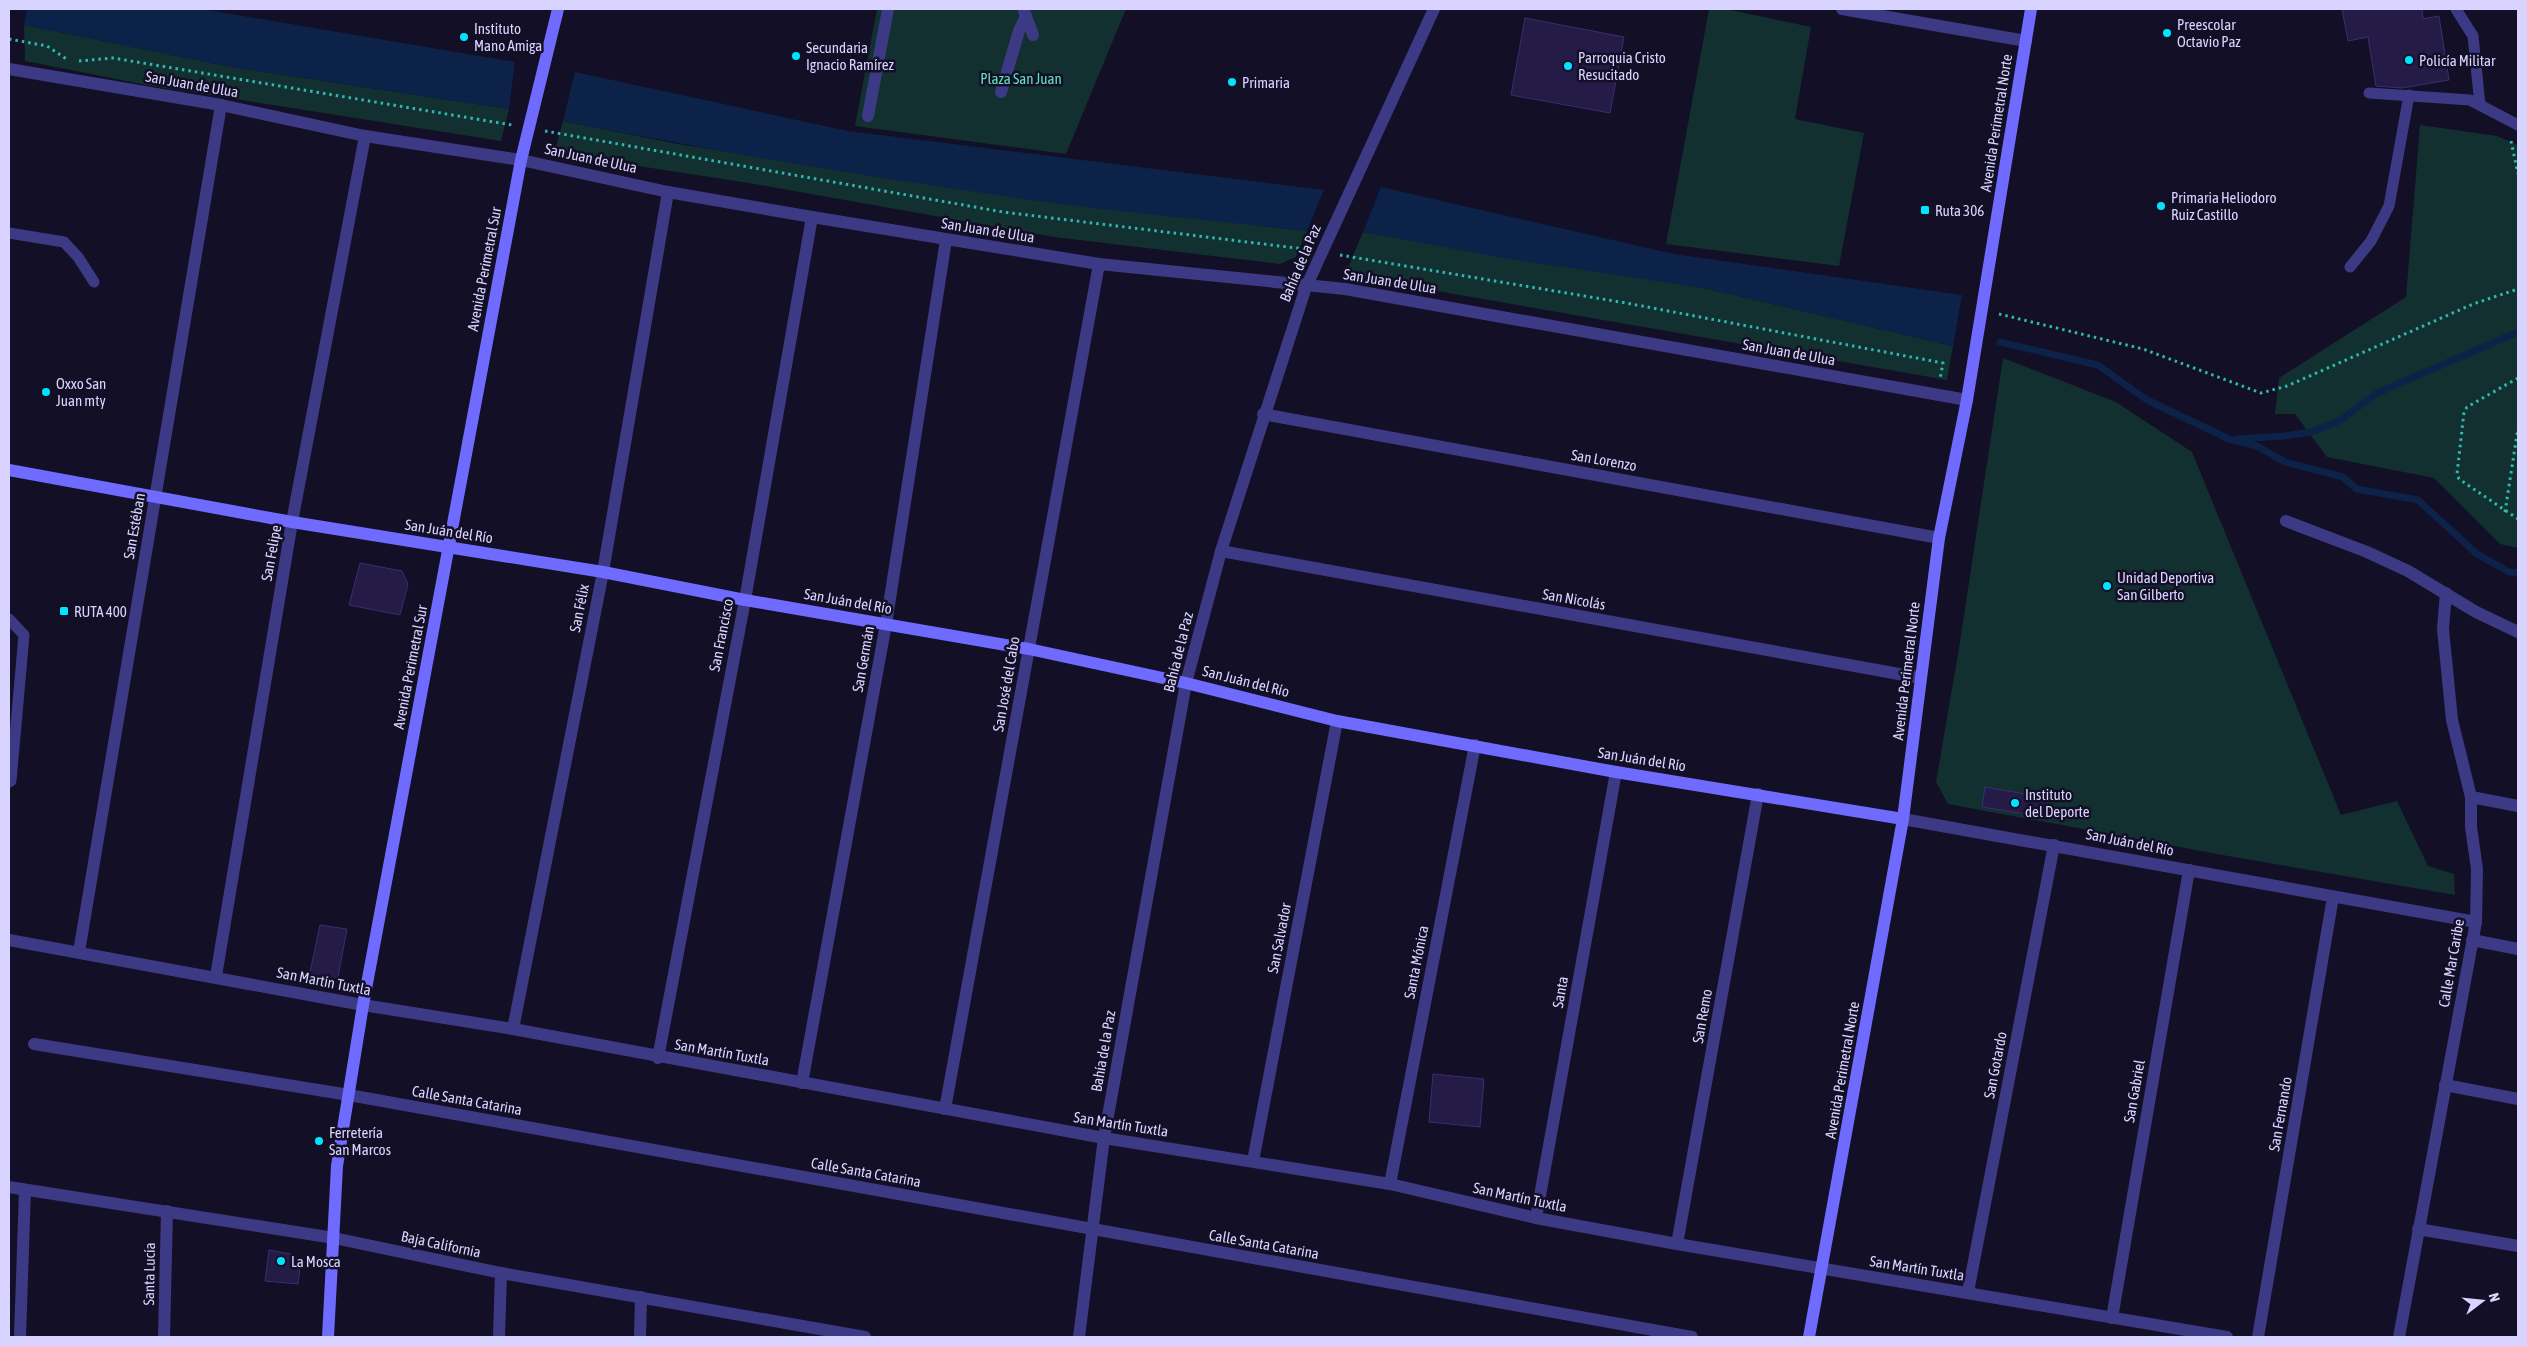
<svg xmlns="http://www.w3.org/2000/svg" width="2527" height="1346" font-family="'Asap Condensed',sans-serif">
<rect width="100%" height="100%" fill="#130f26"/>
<!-- green -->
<g fill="#12302f">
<path d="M877,9H1126L1066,154L855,126Z"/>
<path d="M1709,9H1726L1811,27L1795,119L1864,133L1839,266L1666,244Z"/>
<path d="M24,25L237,68L509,109L501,141L146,85L25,61Z"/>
<path d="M563,121L678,144L1019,198L1307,231L1296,257L1280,264L1054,237L749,183L554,153Z"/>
<path d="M2420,125L2497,136L2518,145V548L2500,544L2434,478L2327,457L2295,414H2275L2279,378L2406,297Z"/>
<path d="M1363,232L1704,288L1953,346L1947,380L1345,275Z"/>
<path d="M2003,358L2116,402L2192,452L2341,815L2397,801L2428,866L2454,874L2455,895L2228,856L1948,804L1936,782L1959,648Z"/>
</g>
<!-- water -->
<g fill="#0c2248">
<path d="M27,9H202L515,62L509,109L237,68L24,25Z"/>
<path d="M575,72L848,131L1324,190L1307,231C1211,220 1114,212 1018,198C866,177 714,151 563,121Z"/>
<path d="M1381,187L1674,254L1962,295L1953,346L1704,288L1509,259L1363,232Z"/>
</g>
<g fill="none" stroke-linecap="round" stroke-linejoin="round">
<!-- stream -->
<g stroke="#0c2248" stroke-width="7">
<path d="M2000,342L2098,365L2147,400L2229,439L2257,446L2285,462L2343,477L2357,489L2418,500L2477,554L2509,572L2518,573"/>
<path d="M2237,439L2285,436L2312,432L2341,420L2377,393L2518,332"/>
</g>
</g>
<!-- building -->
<g fill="#241b47" stroke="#3b2d73">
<path d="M2342,9H2422L2423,19L2439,16L2449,80L2402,88L2376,86L2368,37L2348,41Z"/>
<path d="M1525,18L1624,37L1610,113L1511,95Z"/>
<path d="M360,563L402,571L408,584L400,615L349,605Z"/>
<path d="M1985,787L2048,798L2045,817L1982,807Z"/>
<path d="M320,925L347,929L337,982L309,977Z"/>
<path d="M1433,1074L1484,1079L1480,1127L1429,1122Z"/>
<path d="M269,1250L291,1254L300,1268L298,1284L265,1281Z"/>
</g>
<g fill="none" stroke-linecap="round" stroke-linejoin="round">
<!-- path -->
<g stroke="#2fb8b0" stroke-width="3" stroke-dasharray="2.5 4" stroke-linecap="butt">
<path d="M9,39L47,46L68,60"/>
<path d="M79,61L113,58L512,125"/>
<path d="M545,131L1003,212L1304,249"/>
<path d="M2511,141L2518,174"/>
<path d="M1340,255L1626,303L1943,363L1940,379"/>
<path d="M1999,314L2143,349L2261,393L2287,386L2473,304L2518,289"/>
<path d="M2518,378L2467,407L2464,412L2457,474L2459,479L2518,519"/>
<path d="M2505,512L2518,428"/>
</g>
<!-- lane -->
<g stroke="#3d3a85" stroke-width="11">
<path d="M2456,9L2473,36L2480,105"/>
<path d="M2369,93L2470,100L2518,125"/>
<path d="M9,233L64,242L78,257L94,282"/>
<path d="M2350,267L2371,241L2389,206L2409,95"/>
<path d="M9,619L24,635L11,781L9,782"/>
</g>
<!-- street -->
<g stroke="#3d3a85" stroke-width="12">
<path d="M1842,9L2026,41"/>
<path d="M1024,11L1033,35"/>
<path d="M9,69L221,105L365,136L521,160L668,192L812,217L1099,264L1345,289L1967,400"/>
<path d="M1001,92L1019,31L1026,16"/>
<path d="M868,116L888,9"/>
<path d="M1263,414L1939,538"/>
<path d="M2286,521L2367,552L2408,571L2476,612L2518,632"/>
<path d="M1221,551L1921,678"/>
<path d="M2471,797L2518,806"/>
<path d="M1903,819L2476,922"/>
<path d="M9,940L363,1005L513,1029L1104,1138L1390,1184L1536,1218L1677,1244L2227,1337"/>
<path d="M2472,940L2518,949"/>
<path d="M79,952L221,105"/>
<path d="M216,976L292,522L365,136"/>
<path d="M513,1029L603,572L668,192"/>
<path d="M34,1044L349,1095L1692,1337"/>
<path d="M658,1058L745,600L812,217"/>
<path d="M802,1083L886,624L946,240"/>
<path d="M2445,1085L2518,1099"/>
<path d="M945,1109L1099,264"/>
<path d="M1253,1161L1337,721"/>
<path d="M1390,1184L1475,745"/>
<path d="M9,1187L334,1238L501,1273L865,1337"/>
<path d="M1536,1218L1616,772"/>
<path d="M2418,1229L2518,1246"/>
<path d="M1677,1244L1758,794"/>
<path d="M1968,1292L2054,845"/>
<path d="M2112,1318L2189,870"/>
<path d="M20,1337L25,1190"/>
<path d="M164,1337L167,1211"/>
<path d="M499,1337L501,1273"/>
<path d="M640,1337L641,1297"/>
<path d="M1079,1337L1104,1138L1186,683L1221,551L1306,287L1434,9"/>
<path d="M2258,1337L2333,897"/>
<path d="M2399,1337L2476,922L2477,869L2471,827V797L2452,720L2443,629L2446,593"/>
</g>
<!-- secondary -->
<g stroke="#6f6bff" stroke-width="12">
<path d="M9,470L292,522L603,572L745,600L1029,649L1186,683L1337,721L1616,772L1903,819"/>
<path d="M328,1337L337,1166L363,1005L521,160L558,9"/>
<path d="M1809,1337L1903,819L1939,538L1967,400L2031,9"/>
</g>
</g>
<!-- markers -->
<g fill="#00e5ff" stroke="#130f26" stroke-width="2">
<circle cx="2167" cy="33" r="5"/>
<circle cx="464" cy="37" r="5"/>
<circle cx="796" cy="56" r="5"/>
<circle cx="2409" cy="60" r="5"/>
<circle cx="1568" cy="66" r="5"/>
<circle cx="1232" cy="82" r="5"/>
<circle cx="2161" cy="206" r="5"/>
<rect x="1920" y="205" width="10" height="10" rx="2.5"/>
<circle cx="46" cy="392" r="5"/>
<circle cx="2107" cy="586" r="5"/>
<rect x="59" y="606" width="10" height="10" rx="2.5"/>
<circle cx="2015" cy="803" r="5"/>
<circle cx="319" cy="1141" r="5"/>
<circle cx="281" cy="1261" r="5"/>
</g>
<g text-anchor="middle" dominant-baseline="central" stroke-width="5" stroke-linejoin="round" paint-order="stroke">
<!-- poi labels -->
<g font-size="15" fill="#d9d4ff" stroke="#130f26" text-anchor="start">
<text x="2177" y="24">Preescolar<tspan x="2177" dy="17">Octavio Paz</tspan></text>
<text x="474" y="28">Instituto<tspan x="474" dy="17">Mano Amiga</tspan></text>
<text x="806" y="47">Secundaria<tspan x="806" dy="17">Ignacio Ramírez</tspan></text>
<text x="1578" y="57">Parroquia Cristo<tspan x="1578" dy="17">Resucitado</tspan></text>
<text x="2419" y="60">Policía Militar</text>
<text x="1242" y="82">Primaria</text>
<text x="2171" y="197">Primaria Heliodoro<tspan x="2171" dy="17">Ruiz Castillo</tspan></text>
<text x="1935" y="210">Ruta 306</text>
<text x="56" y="383">Oxxo San<tspan x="56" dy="17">Juan mty</tspan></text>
<text x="2117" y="577">Unidad Deportiva<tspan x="2117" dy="17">San Gilberto</tspan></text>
<text x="74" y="611">RUTA 400</text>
<text x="2025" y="794">Instituto<tspan x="2025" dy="17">del Deporte</tspan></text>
<text x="329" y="1132">Ferretería<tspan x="329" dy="17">San Marcos</tspan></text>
<text x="291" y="1261">La Mosca</text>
</g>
<!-- park labels -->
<g font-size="15" fill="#5fe0c0" stroke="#130f26">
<text x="1021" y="78">Plaza San Juan</text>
</g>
<!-- street labels -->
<g font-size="15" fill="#d9d4ff" stroke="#130f26">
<text transform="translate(192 84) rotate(10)">San Juan de Ulua</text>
<text transform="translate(1996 123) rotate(-81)">Avenida Perimetral Norte</text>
<text transform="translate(591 158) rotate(12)">San Juan de Ulua</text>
<text transform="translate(988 230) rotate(9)">San Juan de Ulua</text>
<text transform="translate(1300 263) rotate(-67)">Bahía de la Paz</text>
<text transform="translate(484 269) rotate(-79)">Avenida Perimetral Sur</text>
<text transform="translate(1390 281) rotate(9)">San Juan de Ulua</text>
<text transform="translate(1789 352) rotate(10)">San Juan de Ulua</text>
<text transform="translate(1604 460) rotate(10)">San Lorenzo</text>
<text transform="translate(134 526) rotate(-80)">San Estéban</text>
<text transform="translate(449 531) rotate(9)">San Juán del Río</text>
<text transform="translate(271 553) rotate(-80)">San Felipe</text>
<text transform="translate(1574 599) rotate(10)">San Nicolás</text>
<text transform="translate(848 601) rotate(10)">San Juán del Río</text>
<text transform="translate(579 608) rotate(-79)">San Félix</text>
<text transform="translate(721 635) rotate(-79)">San Francisco</text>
<text transform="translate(1178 652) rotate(-76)">Bahía de la Paz</text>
<text transform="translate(863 659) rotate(-80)">San Germán</text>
<text transform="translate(410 667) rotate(-79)">Avenida Perimetral Sur</text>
<text transform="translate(1906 671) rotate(-83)">Avenida Perimetral Norte</text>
<text transform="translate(1246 681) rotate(14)">San Juán del Río</text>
<text transform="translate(1006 684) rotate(-80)">San José del Cabo</text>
<text transform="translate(1642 759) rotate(9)">San Juán del Río</text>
<text transform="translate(2130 842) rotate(11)">San Juán del Río</text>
<text transform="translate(1279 938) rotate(-79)">San Salvador</text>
<text transform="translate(1416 962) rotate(-79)">Santa Mónica</text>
<text transform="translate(2451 963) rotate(-80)">Calle Mar Caribe</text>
<text transform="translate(324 981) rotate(11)">San Martín Tuxtla</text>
<text transform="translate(1560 992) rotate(-80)">Santa</text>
<text transform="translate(1702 1016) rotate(-80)">San Remo</text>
<text transform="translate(1103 1051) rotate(-80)">Bahía de la Paz</text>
<text transform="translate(722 1052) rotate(10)">San Martín Tuxtla</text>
<text transform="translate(1995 1065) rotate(-79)">San Gotardo</text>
<text transform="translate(1842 1070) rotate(-80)">Avenida Perimetral Norte</text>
<text transform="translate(2134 1091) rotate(-80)">San Gabriel</text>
<text transform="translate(467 1100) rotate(10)">Calle Santa Catarina</text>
<text transform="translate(2280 1114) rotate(-80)">San Fernando</text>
<text transform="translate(1121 1124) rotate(9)">San Martín Tuxtla</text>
<text transform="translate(866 1172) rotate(10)">Calle Santa Catarina</text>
<text transform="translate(1520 1197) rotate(12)">San Martín Tuxtla</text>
<text transform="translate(441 1244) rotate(12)">Baja California</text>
<text transform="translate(1264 1244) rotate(10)">Calle Santa Catarina</text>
<text transform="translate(1917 1268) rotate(9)">San Martín Tuxtla</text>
<text transform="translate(149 1274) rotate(-89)">Santa Lucía</text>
</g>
</g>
<!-- border -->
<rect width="2527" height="1346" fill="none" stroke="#d9d4ff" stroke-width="20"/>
<!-- north arrow -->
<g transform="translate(2482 1301) rotate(74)" stroke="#130f26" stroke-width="4" paint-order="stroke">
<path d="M0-4L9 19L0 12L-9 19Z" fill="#d9d4ff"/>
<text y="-8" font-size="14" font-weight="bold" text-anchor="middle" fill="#d9d4ff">N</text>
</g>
</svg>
